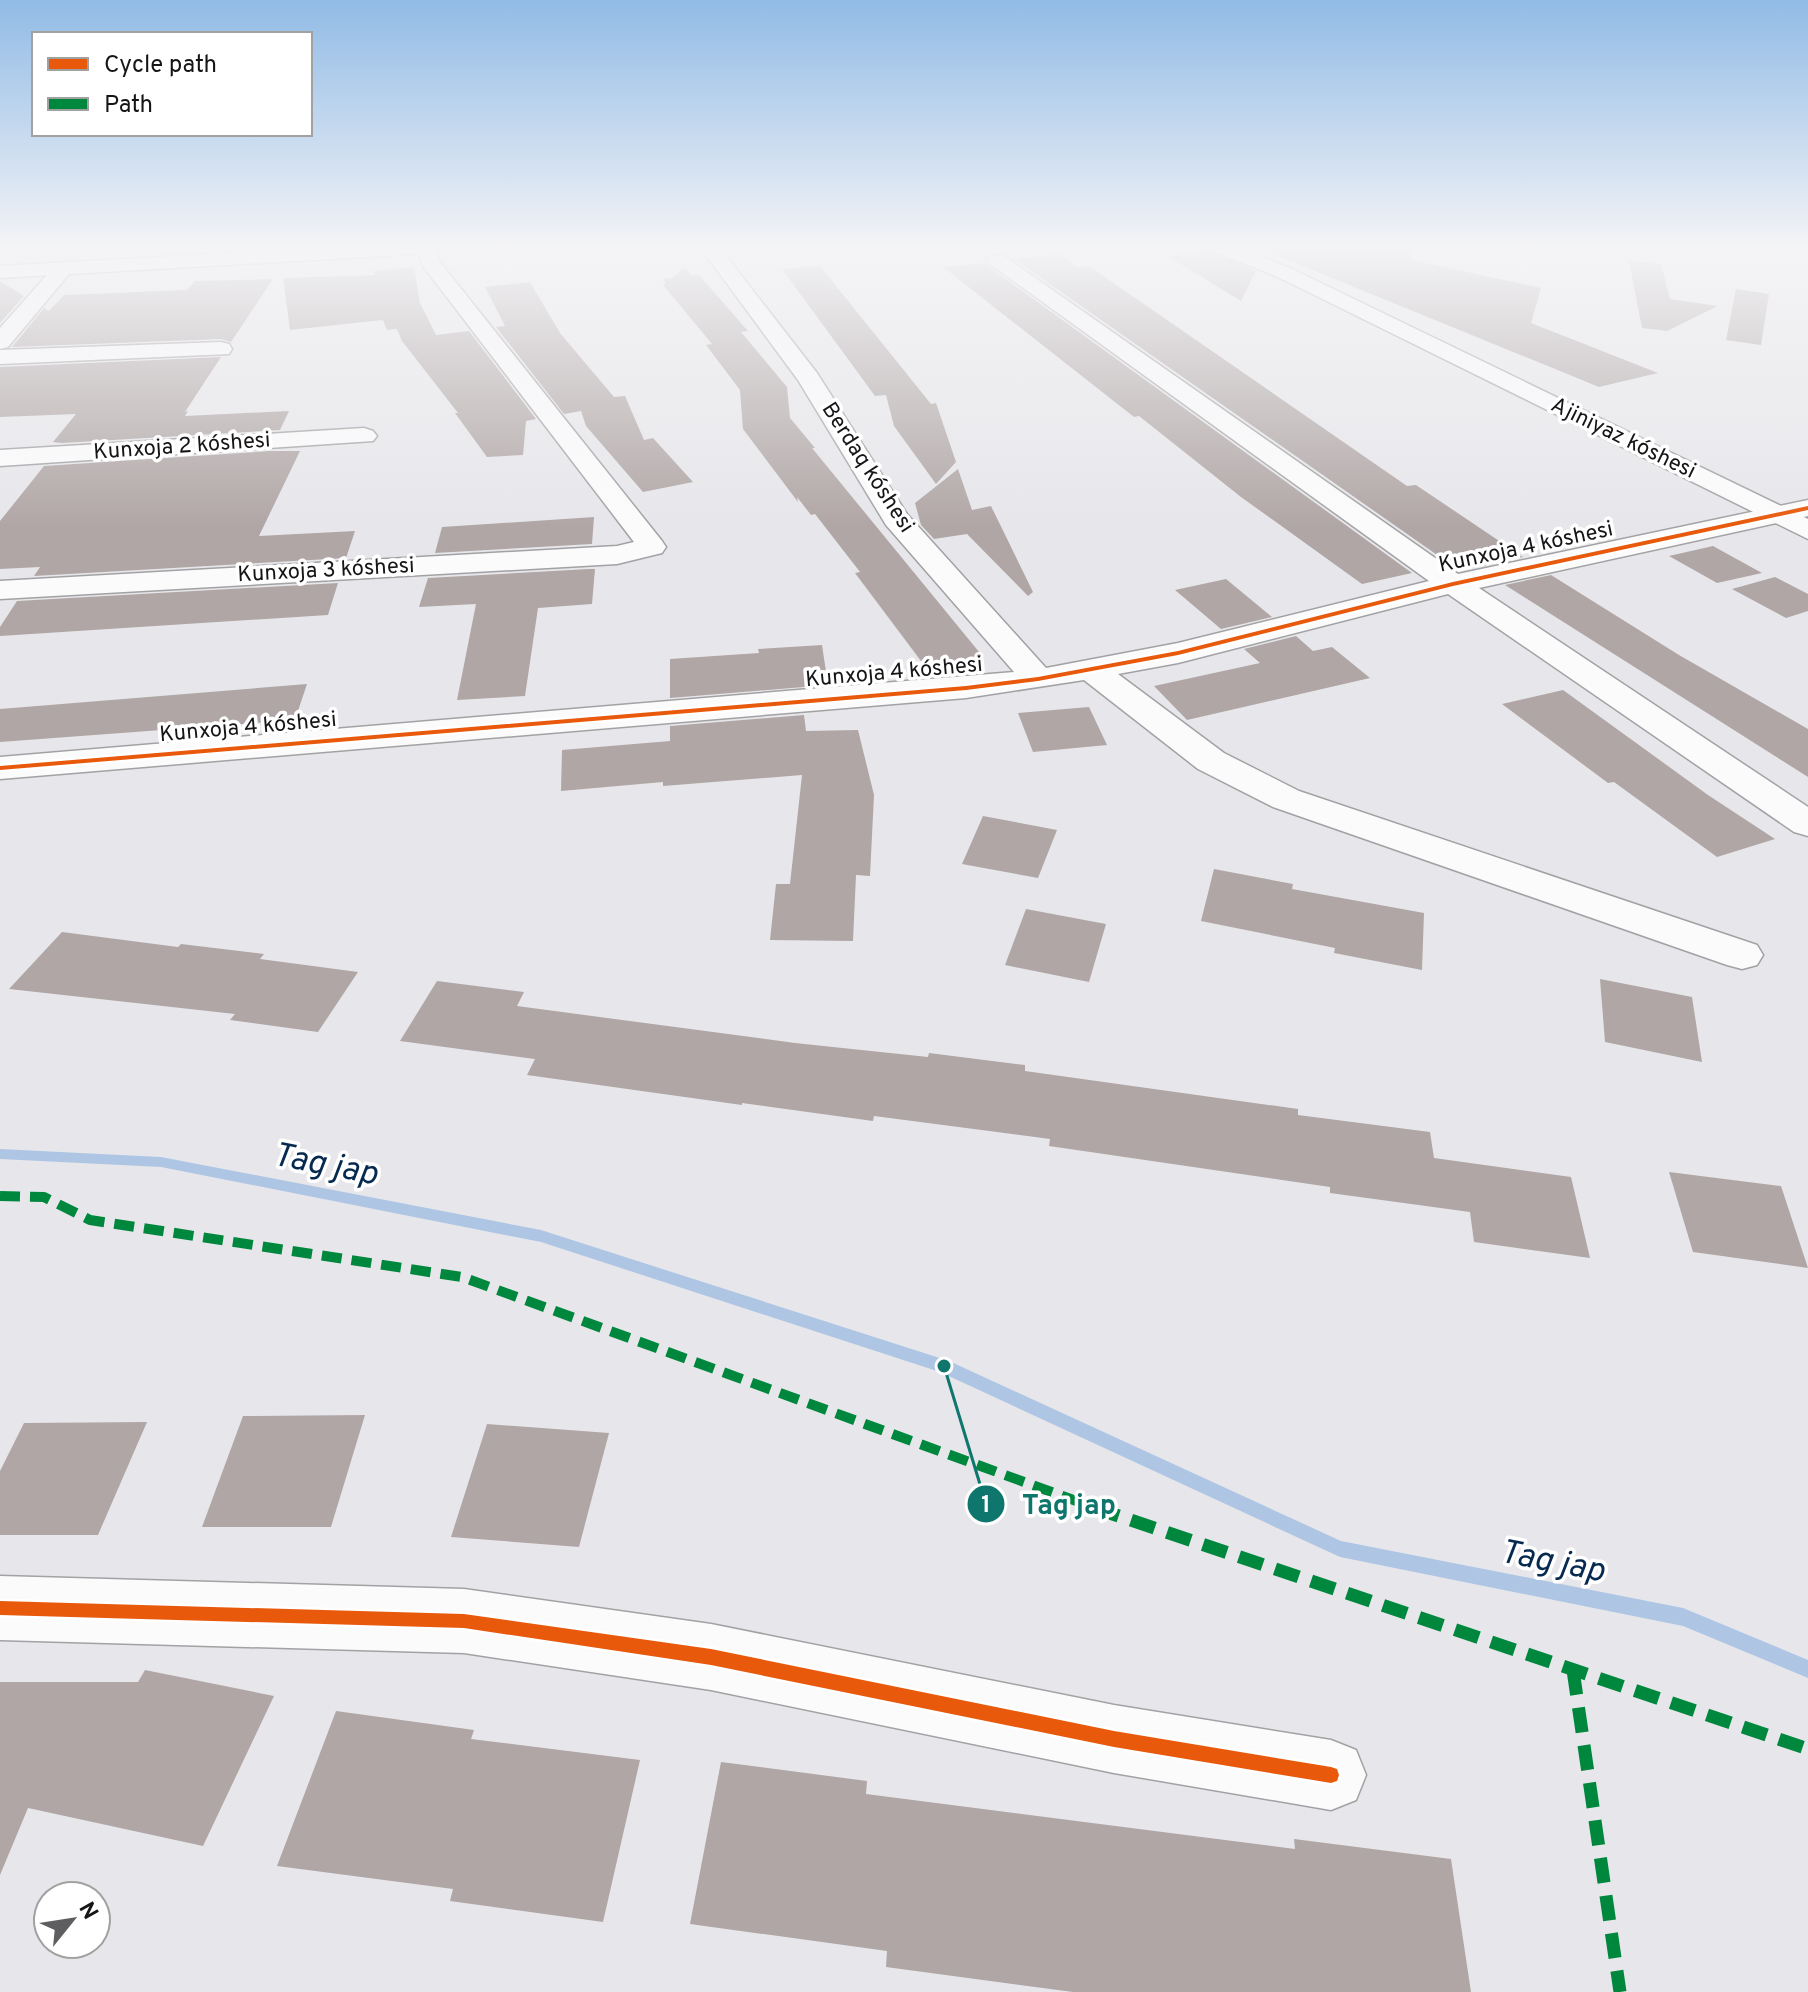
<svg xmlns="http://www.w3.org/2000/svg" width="1808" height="1992" font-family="Overpass,sans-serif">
<rect width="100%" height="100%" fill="#e7e7eb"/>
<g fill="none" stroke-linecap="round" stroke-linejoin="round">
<!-- stream -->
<path fill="#aec6e4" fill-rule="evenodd" d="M0,1149L161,1157L541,1230L949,1361L1341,1541L1683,1608L1808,1660V1678L1683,1626L1340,1557L940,1372L541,1242L161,1167L0,1159Z"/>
</g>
<!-- building -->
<g fill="#b0a6a5">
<path d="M1245,247H1410L1412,260L1541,288L1531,323L1658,373L1599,387L1266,251L1264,255Z"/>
<path d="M1209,250L1256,271L1241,301L1167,256Z"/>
<path d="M1059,254L1078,268L1089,266L1407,486L1416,485L1523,557L1473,568L1464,561L1450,564L1014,259Z"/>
<path d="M1629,261L1661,264L1670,299L1718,306L1667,331L1642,328Z"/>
<path d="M985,263L988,266L1412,573L1362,584L1241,497L1139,416L1134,417L943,267Z"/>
<path d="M820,266L931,404L936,403L956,462L936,484L894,426L886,395L875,396L782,269Z"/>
<path d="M414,267L420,303L436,335L469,331L536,419L526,421L523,455L487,457L455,413H458L402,341L397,329L387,330L383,320L290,330L283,278L375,275L374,271Z"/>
<path d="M685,267L692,275H699L748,331L741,332L787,387L790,418L815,448H812L984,658L927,669L855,573L860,572L815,514L811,515L797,497L798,502L743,429L740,390L706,345L712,344L663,285L666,283L663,279L672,278Z"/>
<path d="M273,279L231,342L221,339L12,347L44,308L49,311L64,295L187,290L195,281Z"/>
<path d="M0,281L24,296L0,323Z"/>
<path d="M530,282L560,333L614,397L625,396L644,440L653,438L693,482L643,492L586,426L581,411L564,414L496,327L505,326L485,287Z"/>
<path d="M1736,289L1769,294L1761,345L1726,340Z"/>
<path d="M221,357L185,412L188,411L185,416L289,411L280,430L62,443L53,442L76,414L0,417V367Z"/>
<path d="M270,451H300L259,536L355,531L346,558L34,576L40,567L0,569V521L44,466Z"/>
<path d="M958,469L972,510L991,506L1033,592L1028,596L967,534L934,539L921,525L915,503Z"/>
<path d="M594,517L592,544L435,553L442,527Z"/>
<path d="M1713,546L1762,573L1717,583L1669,556Z"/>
<path d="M589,569H595L592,604L538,608L525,696L457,700L476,604L419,607L428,578Z"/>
<path d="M1551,575L1679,655L1808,729V777L1505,585Z"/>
<path d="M1775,577L1808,594V611L1786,618L1732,589Z"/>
<path d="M1226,579L1272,617L1221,629L1175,590Z"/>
<path d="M338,583L328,615L0,636V627L17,601Z"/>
<path d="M1296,636L1313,651L1332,647L1370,678L1187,720L1154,686L1260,663L1244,649Z"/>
<path d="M822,645L828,685L670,698V659L759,653L758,649Z"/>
<path d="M307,684L295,720L0,742V709Z"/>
<path d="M1563,690L1708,795L1775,839L1717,857L1614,782L1608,783L1502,704Z"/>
<path d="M1089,707L1107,745L1033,752L1018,713Z"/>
<path d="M804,715L806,731L858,730L874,795L870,876L856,875L853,941L770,940L776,884H790L802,775L663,786V782L561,791L562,750L670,741V726Z"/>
<path d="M983,816L1057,830L1038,878L962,864Z"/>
<path d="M1214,869L1293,884L1292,889L1424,913L1422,970L1334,953L1335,948L1201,921Z"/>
<path d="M1026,909L1106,924L1089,982L1005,965Z"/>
<path d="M62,932L178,947L181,944L264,954L260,959L358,972L318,1032L230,1020L235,1014L9,989Z"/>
<path d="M1600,979L1692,997L1702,1062L1605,1042Z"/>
<path d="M437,981L524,992L517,1006L795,1043L928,1057L929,1053L1025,1065V1071L1298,1109V1115L1430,1132L1434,1158L1571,1177L1590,1258L1474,1242L1470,1212L1330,1193V1187L1049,1146L1050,1139L874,1116L873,1121L742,1103V1105L527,1075L535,1059L400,1041Z"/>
<path d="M1669,1172L1781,1186L1808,1268L1693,1252Z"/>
<path d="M365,1415L331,1527H202L243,1416Z"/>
<path d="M147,1422L98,1535H0V1471L24,1423Z"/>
<path d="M487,1424L609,1433L579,1547L451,1537Z"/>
<path d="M145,1670L274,1696L203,1846L28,1808L0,1875V1682H138Z"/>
<path d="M336,1711L474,1730L471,1739L640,1760L603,1922L450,1901L453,1889L277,1866Z"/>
<path d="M721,1762L867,1781L866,1794L1295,1849L1294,1839L1451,1859L1471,1992H1073L886,1967L887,1951L690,1924Z"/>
</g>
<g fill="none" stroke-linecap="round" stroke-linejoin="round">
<!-- street casing -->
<g stroke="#a2a2a4" stroke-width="3">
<g id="street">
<path d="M417,247H435L439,261L662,541L666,547L662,553L617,564L0,599V581L617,546L634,542L423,266Z"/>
<path d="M700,247H719L817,373L907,514L1046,668L1178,643L1429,581L990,264L987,260L990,256H1004L1458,574L1808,500V516L1479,588L1808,807V836L1794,832L1448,594L1178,663L1118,674L1224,753L1299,791L1757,945L1763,955L1757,965L1742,969L1727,965L1273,807L1198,769L1084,680L966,698L0,779V757L1014,672L886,525L798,380Z"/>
<path d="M62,264L69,266L72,270L69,274L8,347L0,349V328L55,266Z"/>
<path d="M221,342L229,344L232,349L229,354L0,364V350Z"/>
<path d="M364,428L373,431L377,436L373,441L0,466V450Z"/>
<path d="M0,1576L464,1589L711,1624L1114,1705L1331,1740L1356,1750L1366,1775L1356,1800L1331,1810L1114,1773L711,1690L464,1653L0,1640Z"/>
</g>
</g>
<!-- secondary casing -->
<g stroke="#a2a2a4" stroke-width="3">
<path id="secondary" d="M1211,247H1237L1292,269L1808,519V539L1278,277L1213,251Z"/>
</g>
<!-- primary casing -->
<g stroke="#a2a2a4" stroke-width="3">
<path id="primary" d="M336,247H445L436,253L0,278V266Z"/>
</g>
<!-- street -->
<use href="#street" fill="#fbfbfc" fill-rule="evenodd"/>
<!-- secondary -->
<use href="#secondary" fill="#fbfbfc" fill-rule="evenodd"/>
<!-- primary -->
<use href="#primary" fill="#fbfbfc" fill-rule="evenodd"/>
<!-- quiet-far1 -->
<path stroke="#00873e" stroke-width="10" stroke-dasharray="20 10" stroke-linecap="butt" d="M0,1196L44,1197L90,1220L462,1277L1101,1510"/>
<!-- quiet -->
<g stroke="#00873e" stroke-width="13" stroke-dasharray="25 13" stroke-linecap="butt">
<path d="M1095,1508L1808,1749"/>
<path d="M1573,1670L1620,1992"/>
</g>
<!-- cycleway casing -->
<g stroke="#fff" stroke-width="5">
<g id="cycleway">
<path d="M1808,506V510L1453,586L1178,655L1038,681L966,690L0,770V766L966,686L1038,677L1178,651L1453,582Z"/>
<path d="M0,1601L464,1614L711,1649L1114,1731L1331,1767L1337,1769L1339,1775L1337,1781L1331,1783L1114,1747L711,1665L464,1628L0,1615Z"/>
</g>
</g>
<!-- cycleway -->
<use href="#cycleway" fill="#e8590c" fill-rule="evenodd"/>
</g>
<!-- sky -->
<linearGradient id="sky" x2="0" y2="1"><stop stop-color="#91bbe6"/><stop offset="0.47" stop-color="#f4f4f6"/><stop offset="1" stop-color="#f4f4f6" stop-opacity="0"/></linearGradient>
<rect width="1808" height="526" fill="url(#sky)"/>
<g text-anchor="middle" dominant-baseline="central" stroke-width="7" stroke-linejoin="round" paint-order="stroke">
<!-- far-street labels -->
<g font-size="22" fill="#151517" stroke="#fff">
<text transform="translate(1623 439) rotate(26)">Ajiniyaz kóshesi</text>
<text transform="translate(182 447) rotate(-4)">Kunxoja 2 kóshesi</text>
<text transform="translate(867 468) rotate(57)">Berdaq kóshesi</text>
<text transform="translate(1526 548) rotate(-12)">Kunxoja 4 kóshesi</text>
<text transform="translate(326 571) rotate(-3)">Kunxoja 3 kóshesi</text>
<text transform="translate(894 673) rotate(-5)">Kunxoja 4 kóshesi</text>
<text transform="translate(248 728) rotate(-5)">Kunxoja 4 kóshesi</text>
</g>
<!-- near-water labels -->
<g font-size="34" font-style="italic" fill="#05294f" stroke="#fff">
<text transform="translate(325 1166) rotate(11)">Tag jap</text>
<text transform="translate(1552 1563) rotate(11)">Tag jap</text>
</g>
</g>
<!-- callouts -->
<path fill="none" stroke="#0f766e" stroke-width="3" d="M944 1366L986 1504"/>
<g fill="#0f766e" stroke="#fff" stroke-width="3">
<circle cx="944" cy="1366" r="8"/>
<circle cx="986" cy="1504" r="20"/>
</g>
<g font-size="24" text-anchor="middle" font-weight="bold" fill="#fff">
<text x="986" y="1512">1</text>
</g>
<g font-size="28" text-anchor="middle" font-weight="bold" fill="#0f766e" stroke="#fff" stroke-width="7" stroke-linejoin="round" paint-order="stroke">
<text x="1069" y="1514">Tag jap</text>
</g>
<!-- legend -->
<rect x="32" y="32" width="280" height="104" fill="#ffffff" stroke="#a1a1a2" stroke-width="2"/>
<rect x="48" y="58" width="40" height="12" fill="#e8590c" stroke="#a1a1a2" stroke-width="2"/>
<text x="104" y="72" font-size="24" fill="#151517">Cycle path</text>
<rect x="48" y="98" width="40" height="12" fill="#00873e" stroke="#a1a1a2" stroke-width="2"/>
<text x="104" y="112" font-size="24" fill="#151517">Path</text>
<!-- north arrow -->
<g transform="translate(72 1920) rotate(60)"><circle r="38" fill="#ffffff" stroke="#a1a1a2" stroke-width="2"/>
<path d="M0-6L14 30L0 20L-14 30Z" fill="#5e5e61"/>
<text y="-12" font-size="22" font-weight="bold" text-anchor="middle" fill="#151517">N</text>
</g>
</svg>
